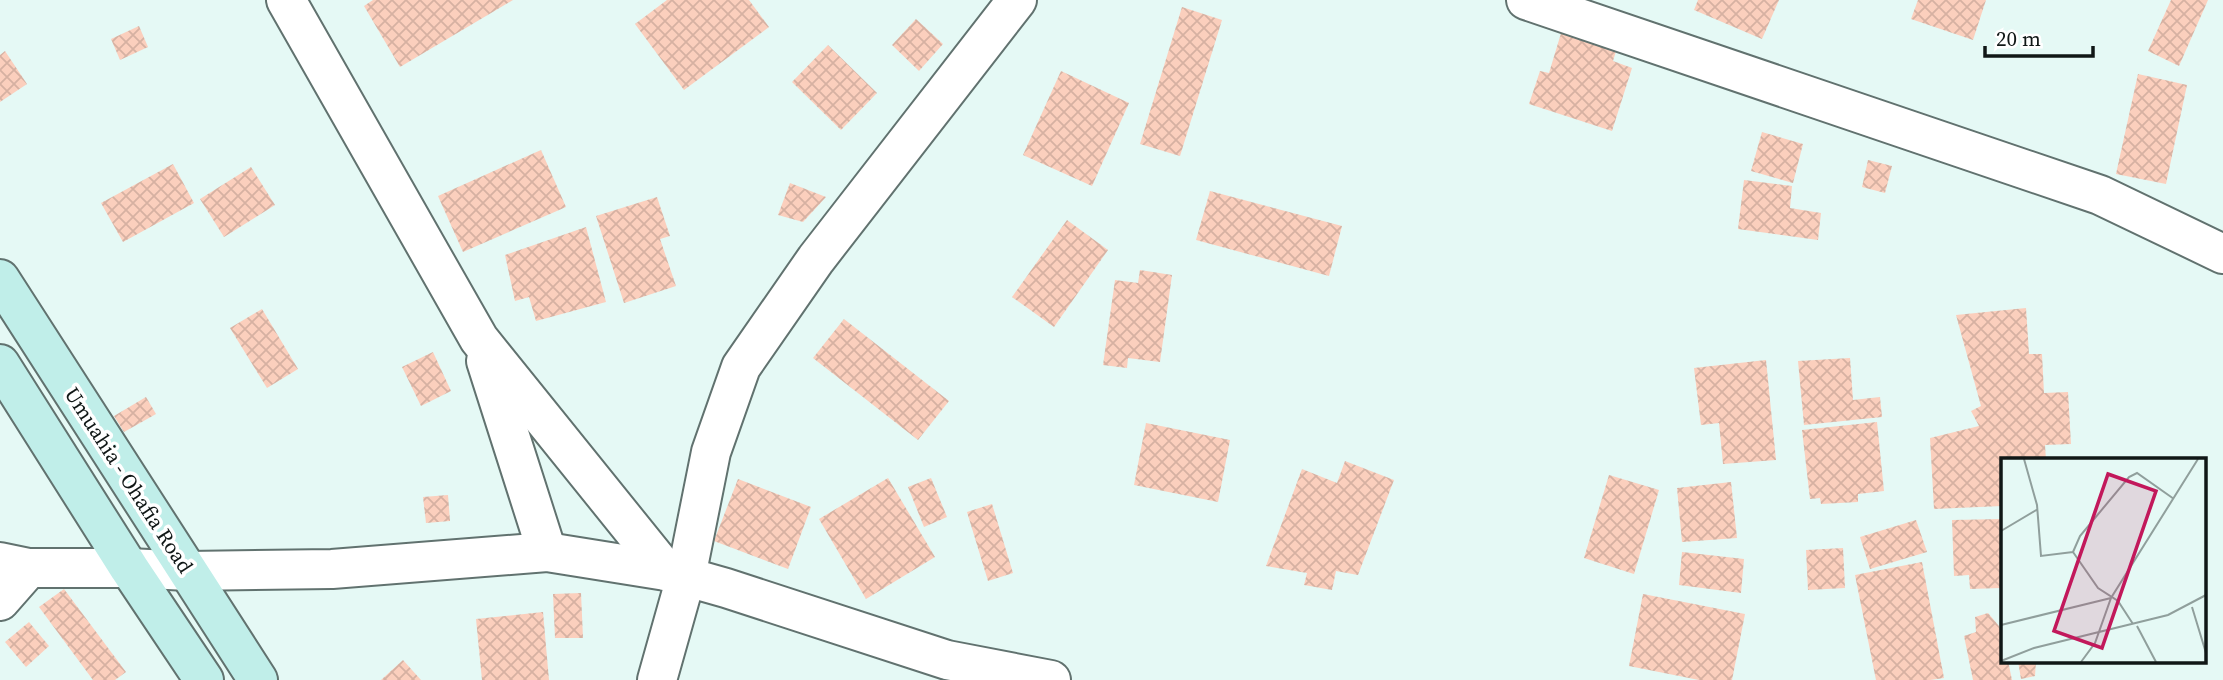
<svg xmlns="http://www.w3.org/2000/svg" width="2223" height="680" font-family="'Source Serif 4',serif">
<defs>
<pattern id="building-cross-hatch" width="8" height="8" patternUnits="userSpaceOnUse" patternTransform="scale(1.75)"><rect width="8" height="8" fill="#fbcfbd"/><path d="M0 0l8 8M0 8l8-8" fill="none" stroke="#d6b1a2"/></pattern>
</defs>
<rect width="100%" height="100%" fill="#e5f9f5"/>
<!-- building -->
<g fill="url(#building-cross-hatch)">
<path d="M373,0H513L400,67L364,6Z"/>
<path d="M667,0H749L769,27L684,90L635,24Z"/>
<path d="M1698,0H1779L1762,39L1694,10Z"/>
<path d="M1918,0H1986L1973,40L1911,19Z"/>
<path d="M2171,0H2208L2179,66L2148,51Z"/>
<path d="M1182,7L1222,20L1180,156L1140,144Z"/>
<path d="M916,19L943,44L919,71L892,45Z"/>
<path d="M139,26L148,47L120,60L111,39Z"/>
<path d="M1562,30L1617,48L1613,61L1632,68L1612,131L1529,104L1540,71L1549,73Z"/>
<path d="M828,45L877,93L841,130L792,82Z"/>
<path d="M5,51L27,84L0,102V55Z"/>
<path d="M1061,71L1129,103L1092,186L1023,155Z"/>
<path d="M2138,74L2187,85L2166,184L2116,174Z"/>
<path d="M1762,132L1803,144L1793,183L1751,171Z"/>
<path d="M541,150L566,207L463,252L438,196Z"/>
<path d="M1868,160L1892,166L1885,193L1862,187Z"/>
<path d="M173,164L194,203L123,242L101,203Z"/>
<path d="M251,167L275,205L224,237L200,199Z"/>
<path d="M1744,180L1792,186L1790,208L1821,213L1818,240L1738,229Z"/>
<path d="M790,183L826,197L803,222L778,215Z"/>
<path d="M1210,191L1342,226L1329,276L1196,240Z"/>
<path d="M657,197L670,236L660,239L676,286L624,303L596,216Z"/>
<path d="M1067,220L1108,250L1054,327L1012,297Z"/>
<path d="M586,227L606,302L536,321L529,297L515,301L505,255Z"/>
<path d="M1140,270L1172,275L1160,362L1128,358L1127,368L1103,365L1115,280L1138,283Z"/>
<path d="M2026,308L2029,354H2042L2044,393L2068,392L2071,444L2045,445L2046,460H2002V506L1934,509L1930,438L1979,426L1971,411L1981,406L1956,315Z"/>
<path d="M262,309L298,369L267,388L230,328Z"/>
<path d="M844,319L949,401L918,440L813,358Z"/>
<path d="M433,352L451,391L421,406L402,367Z"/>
<path d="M1850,358L1853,400L1880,397L1882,417L1804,425L1798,361Z"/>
<path d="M1766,360L1776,460L1723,464L1719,423L1701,425L1694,368Z"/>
<path d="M146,397L156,414L124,432L114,416Z"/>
<path d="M1877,422L1884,491L1858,494V502L1821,504L1820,498L1810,499L1802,430Z"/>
<path d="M1146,423L1230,440L1218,502L1134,485Z"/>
<path d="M1345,461L1394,480L1358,575L1336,571L1332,590L1304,585L1307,573L1266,566L1302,469L1337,483Z"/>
<path d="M1609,475L1659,490L1634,574L1584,558Z"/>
<path d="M888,478L935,557L866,599L819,519Z"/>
<path d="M931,478L947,517L924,527L908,487Z"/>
<path d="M738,479L811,507L788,569L714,541Z"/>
<path d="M1731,482L1737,538L1682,542L1677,488Z"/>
<path d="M448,495L450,521L426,523L423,497Z"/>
<path d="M992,504L1013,573L988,581L967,512Z"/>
<path d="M2002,519L2001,588L1970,589L1969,575L1954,576L1952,520Z"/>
<path d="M1916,520L1927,552L1870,569L1860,537Z"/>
<path d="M1843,548L1845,588L1808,590L1806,550Z"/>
<path d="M1682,552L1744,559L1741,593L1679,585Z"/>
<path d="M1922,562L1944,678L1930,680H1876L1855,575Z"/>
<path d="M64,589L126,672L115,680H93L39,607Z"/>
<path d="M581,593L583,638H555L553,594Z"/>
<path d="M1643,594L1745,614L1732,680H1699L1629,666Z"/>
<path d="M543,612L549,680H482L476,619Z"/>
<path d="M1988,613L1999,626L2002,638V661H2008L2012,680H1973L1964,636L1976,632L1975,617Z"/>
<path d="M29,622L49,646L26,667L5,642Z"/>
<path d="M403,660L421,680H381Z"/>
<path d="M2018,661H2036L2035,676L2021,679Z"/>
</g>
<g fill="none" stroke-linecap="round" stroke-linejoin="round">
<!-- minor casing -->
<g stroke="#61726f" stroke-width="42">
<g id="minor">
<path d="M1526,0L2100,195L2223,254"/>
<path d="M0,601L29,568"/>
<path d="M657,680L686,577L711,452L741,367L816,259L1017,0"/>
</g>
</g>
<!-- tertiary casing -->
<g stroke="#61726f" stroke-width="42">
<g id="tertiary">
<path d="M286,0L479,339L666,571"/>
<path d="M486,361L547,552"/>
<path d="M0,562L29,568H129L188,571L332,569L547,552L666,571L726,588L947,660L1051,680"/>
</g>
</g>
<!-- secondary casing -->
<g stroke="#61726f" stroke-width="42">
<g id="secondary">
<path d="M0,279L258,680"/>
<path d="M0,364L129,568L204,680"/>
</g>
</g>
<!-- minor -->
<use href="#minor" stroke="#fff" stroke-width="38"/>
<!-- tertiary -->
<use href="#tertiary" stroke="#fff" stroke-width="38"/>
<!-- secondary -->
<use href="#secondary" stroke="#c0eee9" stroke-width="38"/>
</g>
<g text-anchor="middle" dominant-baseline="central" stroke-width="7" stroke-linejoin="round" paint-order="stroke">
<!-- street labels -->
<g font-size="21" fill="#101716" stroke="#fff">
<text transform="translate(129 480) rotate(57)">Umuahia - Ohafia Road</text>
</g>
</g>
<!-- overview -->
<g transform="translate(2001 458)">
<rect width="205" height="205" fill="#e5f9f5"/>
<path fill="none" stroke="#909f9c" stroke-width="2" d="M23,1L36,47L40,98L72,94M0,73L37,51M72,94L79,78L128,19L136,15L173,41M72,94L97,130L117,143L132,166M191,149L205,195M0,167L110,140M136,168L155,204M0,203L33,190L167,157L205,137M80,204L94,185L110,140L197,1"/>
<path fill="#c2185b" fill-opacity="0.15" stroke="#c2185b" stroke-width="3.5" d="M107,16L155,33L101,190L53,173Z"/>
<rect width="205" height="205" fill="none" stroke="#101716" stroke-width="3.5"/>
</g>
<!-- scale -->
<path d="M1985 46v10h108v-10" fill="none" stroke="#101716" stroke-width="3.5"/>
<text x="1996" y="46" font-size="21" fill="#101716" stroke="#ffffff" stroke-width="5" paint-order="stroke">20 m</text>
</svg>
